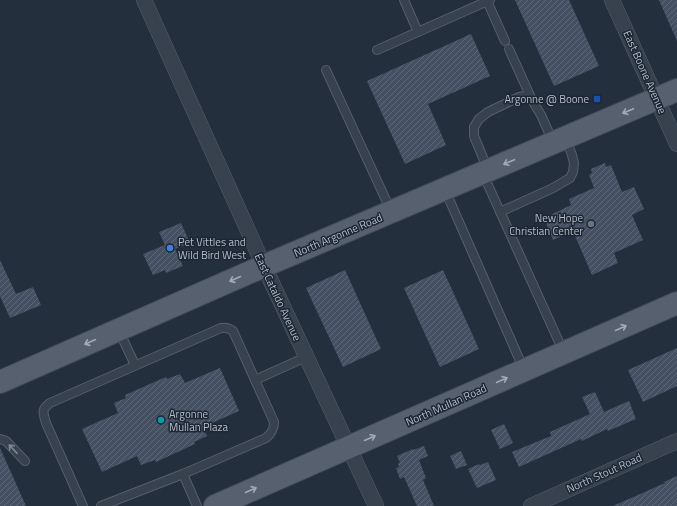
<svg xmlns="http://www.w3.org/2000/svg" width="677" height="506" font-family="'Titillium Web',sans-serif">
<defs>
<pattern id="building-hatch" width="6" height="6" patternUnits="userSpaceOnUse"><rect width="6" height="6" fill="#455162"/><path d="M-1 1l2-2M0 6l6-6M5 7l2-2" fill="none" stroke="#5d6877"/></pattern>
</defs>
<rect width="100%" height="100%" fill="#242f3e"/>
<!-- building -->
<g fill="url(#building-hatch)">
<path d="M515,0H569L599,66L554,86Z"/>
<path d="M659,0H677V41Z"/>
<path d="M471,34L490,76L428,104L446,145L405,164L367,81Z"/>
<path d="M605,163L606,167L611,165L622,192L634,187L644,209L632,215L643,240L614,253L618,263L592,275L573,231L553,240L544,218L571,205L569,199L594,188L589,175L592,173L591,169Z"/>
<path d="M181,223L190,243L175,249L183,266L166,273L165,270L153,275L143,254L165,245L159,232Z"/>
<path d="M0,260L16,294L33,287L41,305L10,318L0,296Z"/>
<path d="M345,270L381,349L343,367L306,288Z"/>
<path d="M443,270L479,349L440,367L404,288Z"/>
<path d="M677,348V386L643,402L628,370Z"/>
<path d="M220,368L239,411L203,427L207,436L194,442L195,444L156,462L155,460L141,465L137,456L102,472L82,429L118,413L114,403L126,398L125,395L166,377L167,379L180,374L185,383Z"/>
<path d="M595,392L604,412L629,401L636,419L608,431L607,429L582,441L581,439L519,467L512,452L551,436L550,432L590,414L582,397Z"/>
<path d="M504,424L513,443L500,449L491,430Z"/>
<path d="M424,446L428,456L419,460L426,478L423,480L434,506H417L404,477L400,479L396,468L399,467L398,463H400L397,456L413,449V450Z"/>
<path d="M0,448L26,506H0Z"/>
<path d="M461,451L467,465L456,469L450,456Z"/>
<path d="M488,462L496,480L477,488L468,469L479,464L480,465Z"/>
<path d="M677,476V506H613L665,483L664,482Z"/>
</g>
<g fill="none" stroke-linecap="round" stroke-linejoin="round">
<!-- service casing -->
<g stroke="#565f6c" stroke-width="10">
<g id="service">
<path d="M404,0L418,32"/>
<path d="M487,1L505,41"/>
<path d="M509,49L532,100"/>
<path d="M377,50L490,0"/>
<path d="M326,70L391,211"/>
<path d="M488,170L474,136V127L479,119L488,112L519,97L526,96L532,100L541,115L553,142"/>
<path d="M483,174L564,353"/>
<path d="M445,190L524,370"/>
<path d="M500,212L553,188L570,178L573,172L574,163L572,155L566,139"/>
<path d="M119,331L135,365"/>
<path d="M255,380L306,357"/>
<path d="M0,439L6,441L25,461"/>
<path d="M183,474L197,506"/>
<path d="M83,506L46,423C43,412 41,410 50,403L221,328C226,327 229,328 233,331L274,422C274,429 272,433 266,438L183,474L101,506"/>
</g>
</g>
<!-- minor casing -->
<g stroke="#565f6c" stroke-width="16">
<g id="minor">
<path d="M144,0L264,266L376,506"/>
<path d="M612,0L677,144"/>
<path d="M531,506L677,441"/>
</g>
</g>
<!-- primary casing -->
<g stroke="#414a57" stroke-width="24">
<g id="primary">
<path d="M0,382L264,266L677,90"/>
<path d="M215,506L677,303"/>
</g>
</g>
<!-- service -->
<use href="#service" stroke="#38414e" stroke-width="8"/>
<!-- minor -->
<use href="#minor" stroke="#38414e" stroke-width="15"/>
<!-- primary -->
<use href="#primary" stroke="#56606e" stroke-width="22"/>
</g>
<!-- one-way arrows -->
<defs><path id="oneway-shaft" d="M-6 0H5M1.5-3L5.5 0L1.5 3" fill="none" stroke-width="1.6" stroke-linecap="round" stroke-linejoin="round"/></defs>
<g stroke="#a1aab7">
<use href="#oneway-shaft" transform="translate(628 111) rotate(157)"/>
<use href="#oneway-shaft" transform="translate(509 162) rotate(157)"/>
<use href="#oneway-shaft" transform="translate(235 279) rotate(156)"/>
<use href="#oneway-shaft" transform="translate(621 328) rotate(-24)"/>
<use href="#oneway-shaft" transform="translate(90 342) rotate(156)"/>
<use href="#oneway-shaft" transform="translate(502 380) rotate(-24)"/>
<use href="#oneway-shaft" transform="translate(370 438) rotate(-24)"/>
<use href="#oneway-shaft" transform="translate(251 490) rotate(-24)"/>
</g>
<use stroke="#7c8592" href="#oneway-shaft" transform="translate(13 449) rotate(-133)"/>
<!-- markers -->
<rect fill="#1a4fb4" stroke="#1d2633" stroke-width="1.5" x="593" y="95" width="8" height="8" rx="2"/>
<circle fill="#6b7280" stroke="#1d2633" stroke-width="1.5" cx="591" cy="224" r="4"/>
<circle fill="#3f7fe0" stroke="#1d2633" stroke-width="1.5" cx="170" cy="248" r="4"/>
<circle fill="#0f9aa8" stroke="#1d2633" stroke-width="1.5" cx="161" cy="420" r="4"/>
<g text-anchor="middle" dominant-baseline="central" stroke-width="3" stroke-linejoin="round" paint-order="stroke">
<!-- street labels -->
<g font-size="11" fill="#b4bcc9" stroke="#1d2633">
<text transform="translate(645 72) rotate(66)">East Boone Avenue</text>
<text transform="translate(338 235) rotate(-23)">North Argonne Road</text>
<text transform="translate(278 297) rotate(65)">East Cataldo Avenue</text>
<text transform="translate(446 405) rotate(-24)">North Mullan Road</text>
<text transform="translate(604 473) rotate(-24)">North Stout Road</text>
</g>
<!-- poi labels -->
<g font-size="11" fill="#b4bcc9" stroke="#1d2633" text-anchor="end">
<text x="589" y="99">Argonne @ Boone</text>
<text x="583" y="218">New Hope<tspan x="583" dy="13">Christian Center</tspan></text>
<text x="178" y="242" text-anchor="start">Pet Vittles and<tspan x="178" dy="13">Wild Bird West</tspan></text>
<text x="169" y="414" text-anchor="start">Argonne<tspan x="169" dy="13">Mullan Plaza</tspan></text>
</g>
</g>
</svg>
